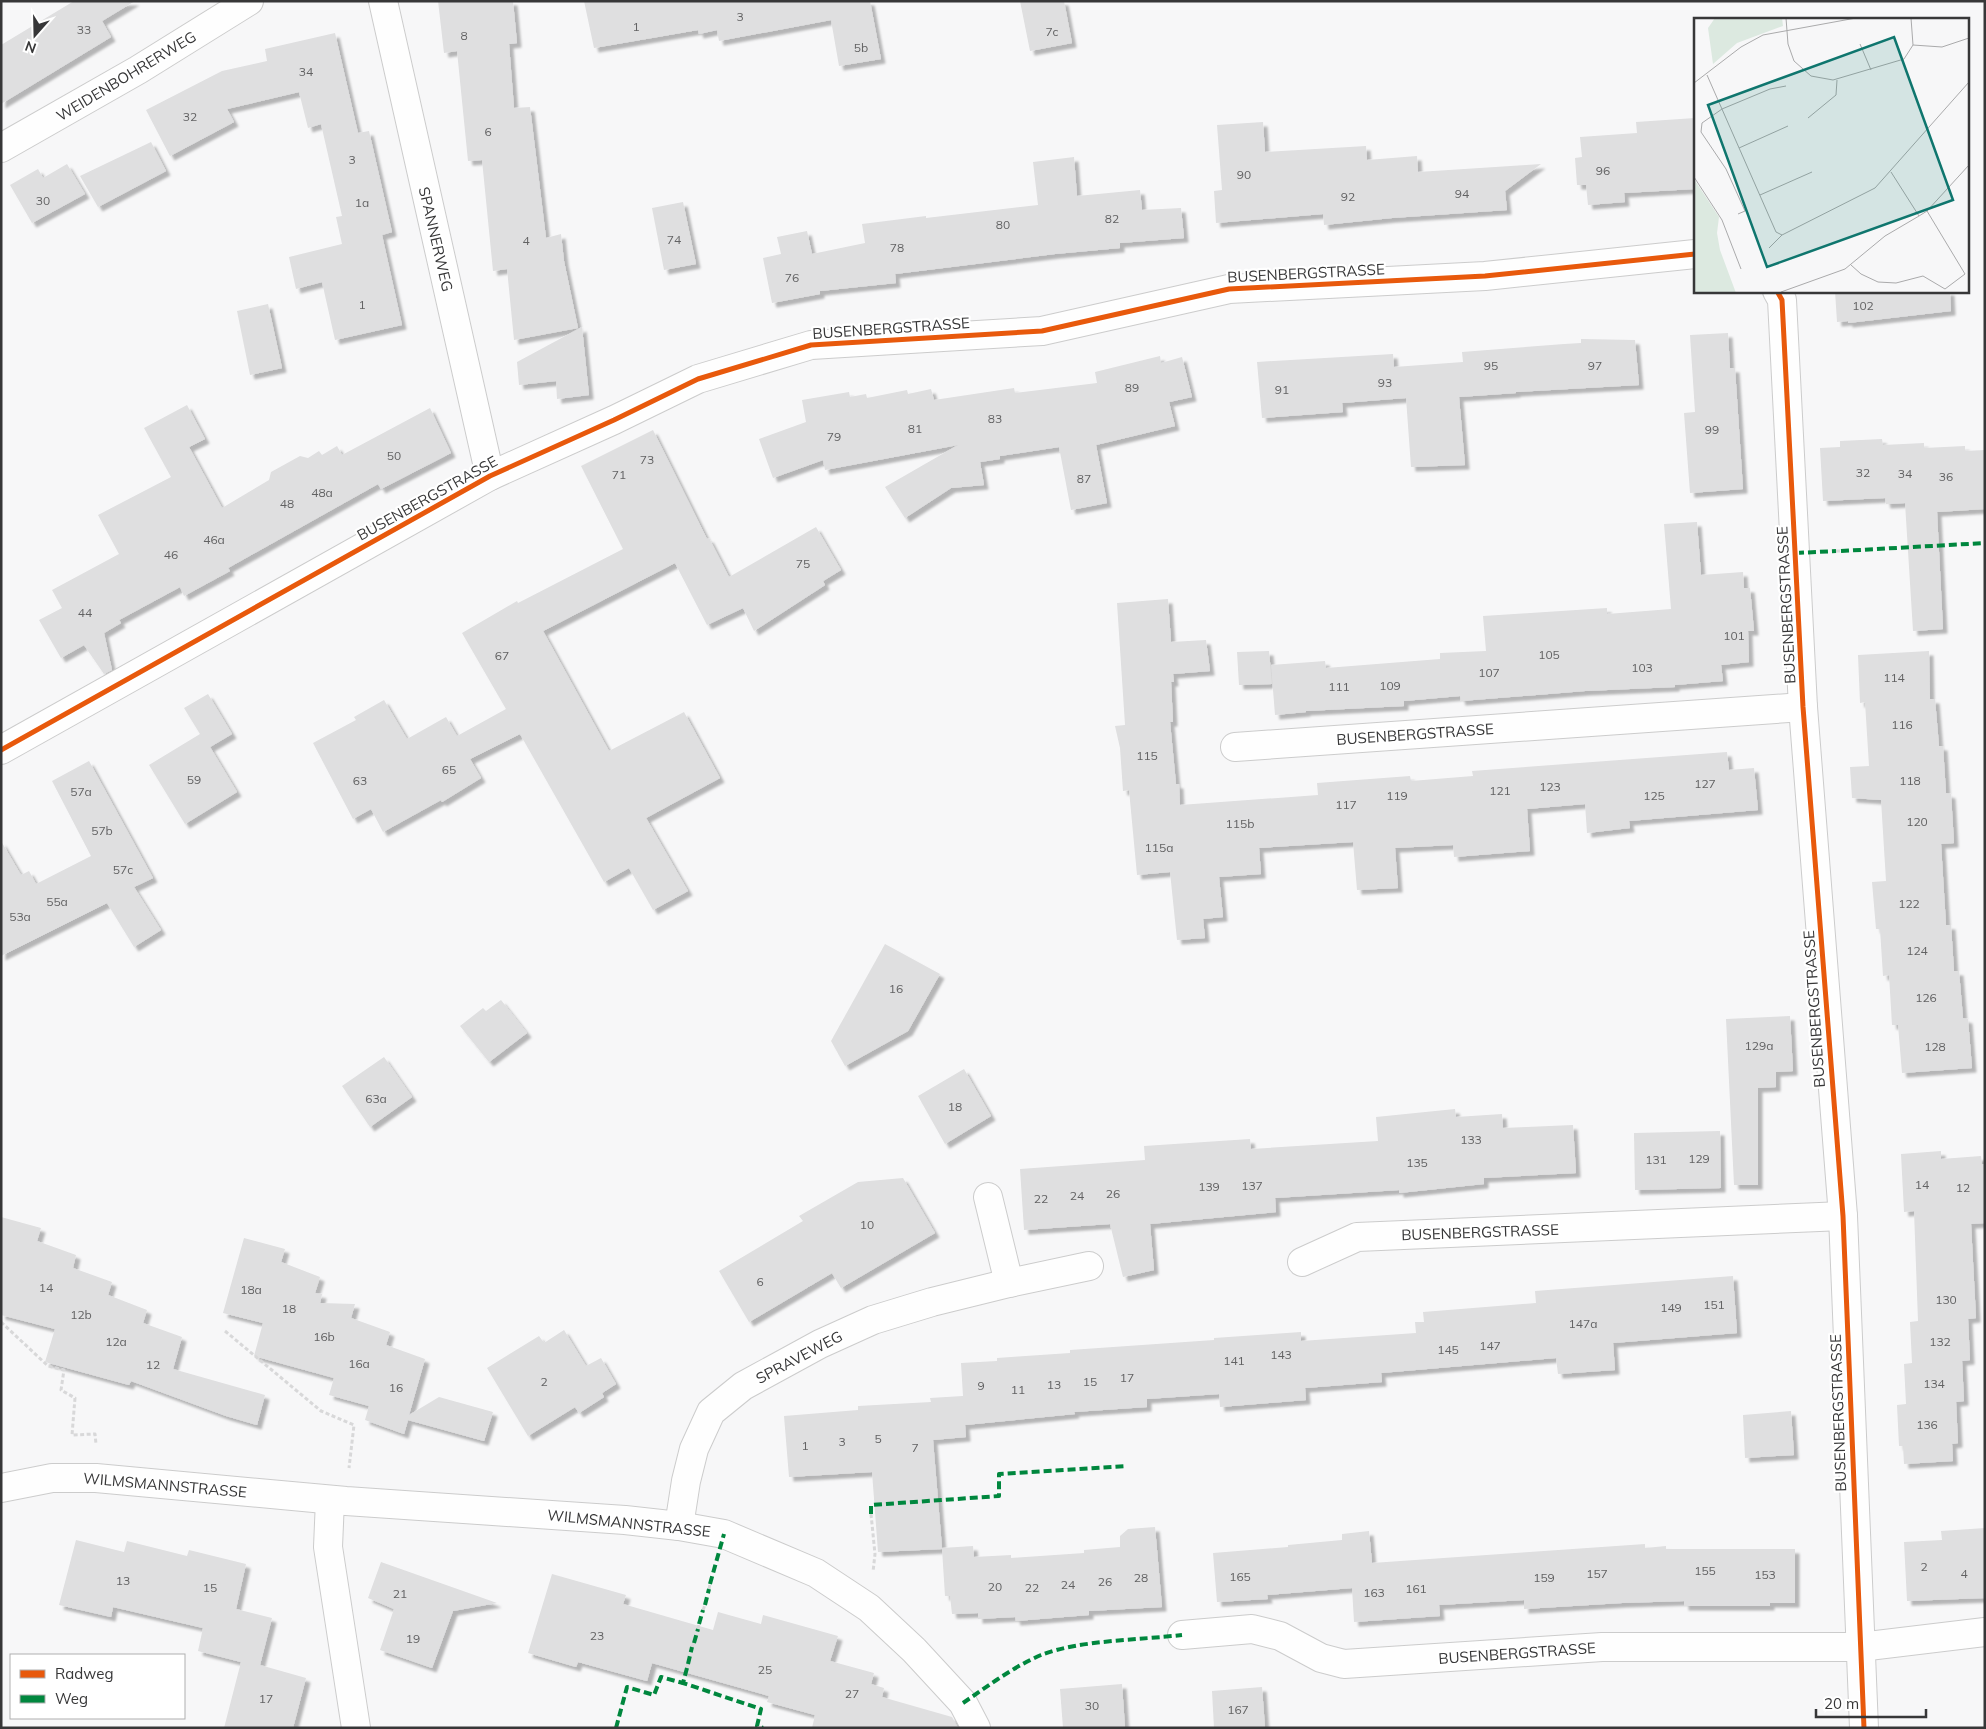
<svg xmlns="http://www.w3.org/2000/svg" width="1986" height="1729" font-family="Mulish,sans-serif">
<defs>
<filter id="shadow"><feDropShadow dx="4.5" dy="4.5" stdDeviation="1" flood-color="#0004"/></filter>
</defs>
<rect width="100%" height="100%" fill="#f7f7f8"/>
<!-- building -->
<g fill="#dfdfe0" filter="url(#shadow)">
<path d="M74,1H135L102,21L111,37L1,104V45Z"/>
<path d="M438,1H513L517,43L509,44L514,108L530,107L546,238L561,234L564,261L578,328L514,340L507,269L493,271L482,160L468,161L457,51L444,53Z"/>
<path d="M584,1H870L881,59L839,66L831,20L719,41L717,30L699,34L698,30L594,48Z"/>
<path d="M1020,1H1064L1072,43L1030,51Z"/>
<path d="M335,33L358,133L369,131L392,232L382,235L402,325L335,340L322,282L296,289L289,257L342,244L336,217L342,216L321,124L308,128L299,92L227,109L234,122L170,156L146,110L222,71L267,61L265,49Z"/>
<path d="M1695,118V189L1624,193L1625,202L1588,205L1586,185H1577L1575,158L1582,157L1580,137L1637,133L1636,122Z"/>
<path d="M1263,122L1265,152L1366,146L1367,160L1417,156L1418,172L1541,164L1505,191L1507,210L1392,218L1324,225L1323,214L1216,223L1214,191L1222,190L1217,125Z"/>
<path d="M151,142L166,171L98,207L80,176Z"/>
<path d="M1074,157L1077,196L1140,190L1142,210L1181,208L1184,238L1120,243V248L1055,254L895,274L896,283L820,291V294L772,303L763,258L781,254L777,237L807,231L812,254L865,243L862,224L926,216V218L1038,205L1033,162Z"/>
<path d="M67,164L85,194L32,223L10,185L38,169L43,178Z"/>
<path d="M683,202L696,264L664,270L652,208Z"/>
<path d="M1835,291H1950L1951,311L1848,323V321L1837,322Z"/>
<path d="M268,304L282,368L250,375L237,311Z"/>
<path d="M582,327L589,395L557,399L556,381L519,385L517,362Z"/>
<path d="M1728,333L1730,368H1735L1743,489L1690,493L1684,413L1695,412L1690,335Z"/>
<path d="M1581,339L1635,340L1639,385L1516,392V393L1459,397L1465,465L1411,467L1406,398L1342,403L1343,412L1262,418L1257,362L1393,354L1394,367L1463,362L1462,352L1564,344L1581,343Z"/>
<path d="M1160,356L1161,363L1182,357L1192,397L1169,402L1175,426L1096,445L1107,503L1071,510L1059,447L1000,456V459L980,462L984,485L951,488L905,518L885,487L958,445L825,470L823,460L773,478L759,439L806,422L802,400L849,392L850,397L866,394L867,398L907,390L908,394L931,389L934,400L1014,388L1015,393L1097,383L1095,372Z"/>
<path d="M187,405L205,439L189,447L222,508L269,480L271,472L300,456L308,458L319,451L322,455L337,446L342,455L430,408L451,453L381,489L378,484L228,568L230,571L184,596L180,587L119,620L121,623L104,633L112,670L104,674L84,645L61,658L39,620L62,608L52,590L119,554L98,515L171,477L144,428Z"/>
<path d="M653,430L707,539L709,538L729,577L816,527L841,570L823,581L825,585L754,631L743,608L707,625L675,563L543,631L609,751L684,712L720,778L646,818L688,891L653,910L629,868L604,882L520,734L470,759L481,778L442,802L441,800L383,832L371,809L353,819L313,743L356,720L354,717L384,700L407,739L446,717L457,736L506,709L462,633L517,601L518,603L623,549L581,466Z"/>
<path d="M1882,439L1883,445L1924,443V448L1965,446V451L1985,450V509L1937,512L1943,629L1913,631L1905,503L1886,504L1885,498L1823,501L1820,448L1840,447V441Z"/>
<path d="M1697,522L1701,575L1743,572L1744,588H1750L1754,631H1748L1749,662L1721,665L1723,681L1675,685V687L1585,691L1461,701L1460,696L1404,701V706L1306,711V712L1275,715L1271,665L1325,661L1326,668L1440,659V653L1486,651L1483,616L1607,608V614L1671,609L1664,524Z"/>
<path d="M1168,599L1171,642L1206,640L1210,671L1173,674L1174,682H1171L1173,722H1170L1176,784H1179L1180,805L1318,795L1317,783L1410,776L1411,781L1473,776L1472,771L1727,752L1729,770L1754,768L1758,810L1629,821L1630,828L1587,833L1585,804L1527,809L1530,851L1454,857L1453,845L1395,848L1398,888L1357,890L1353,842L1259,848L1261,874L1219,877L1223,917L1203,919L1205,938L1177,940L1170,872L1137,875L1129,790L1123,791L1120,748L1115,726L1125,725L1117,603Z"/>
<path d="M1269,651L1272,684L1239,685L1237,652Z"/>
<path d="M1929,651L1930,699H1935L1939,746H1943L1946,793L1951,794L1954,843L1941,844L1946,925H1951L1954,971H1959L1963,1018L1968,1019L1972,1068L1902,1073L1898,1025H1892L1889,975L1883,976L1880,929H1876L1872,882L1886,881L1881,800L1852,798L1850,767L1869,766L1865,702L1860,703L1858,655Z"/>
<path d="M208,694L232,734L210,747L237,792L185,824L149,765L200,734L184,708Z"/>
<path d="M89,761L153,878L134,887L161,930L134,947L107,903L1,956V841L21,875L29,871L36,884L91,856L52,781Z"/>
<path d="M885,944L940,974L908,1031L845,1066L831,1041Z"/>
<path d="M501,1000L527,1033L489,1062L460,1026L483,1008L486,1011Z"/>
<path d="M1790,1016L1793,1071L1776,1072V1087L1758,1088V1185H1734L1726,1019Z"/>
<path d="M384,1057L412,1097L370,1127L342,1086Z"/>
<path d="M964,1069L991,1116L945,1144L918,1096Z"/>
<path d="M1455,1109L1456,1117L1502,1114L1503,1128L1573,1125L1576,1173L1484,1178V1184L1399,1193V1190L1275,1198L1276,1212L1150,1224L1154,1270L1123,1277L1110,1224L1024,1230L1020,1169L1145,1160L1144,1146L1250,1139L1251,1149L1378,1141L1376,1117Z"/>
<path d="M1720,1131L1721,1188L1635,1190L1634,1133Z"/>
<path d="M1941,1151V1159L1981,1156L1982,1164H1985V1223L1971,1224L1976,1318L1968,1319L1970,1360L1962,1361L1964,1401L1956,1402L1958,1443L1952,1444L1953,1461L1904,1464L1903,1446H1899L1897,1405L1906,1404L1904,1364L1912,1363L1910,1322L1918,1321L1914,1211L1904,1212L1901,1154Z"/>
<path d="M903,1178L935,1233L841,1288L832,1273L749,1322L719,1271L803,1221L799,1216L858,1182Z"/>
<path d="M1,1217L41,1228L37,1241L76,1255L73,1268L112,1282L108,1295L147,1310L143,1323L182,1337L173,1369L265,1395L257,1425L226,1416L131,1381L129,1385L45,1362L55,1329L1,1315Z"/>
<path d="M244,1238L285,1249L281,1262L320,1277L315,1293L322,1294L320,1303L355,1304L351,1318L390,1332L386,1345L425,1359L409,1415L439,1397L493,1412L484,1441L408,1420L404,1434L365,1420L369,1406L329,1395L334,1378L254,1356L263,1323L223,1313Z"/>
<path d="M1733,1276L1737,1333L1613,1343L1615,1370L1558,1374L1556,1358L1381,1373L1382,1382L1305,1388L1306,1400L1220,1407L1219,1394L1147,1399V1407L1074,1412L1075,1414L965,1425L966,1437L933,1440L942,1548L973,1546L974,1557L1011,1555V1558L1084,1553V1550L1120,1547V1536L1128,1529L1155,1527L1162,1607L1089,1611V1615L1016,1621L1015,1617L978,1619V1613L952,1614L950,1596H945L942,1549L878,1552L872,1472L789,1477L784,1416L858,1410V1406L931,1402L930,1398L963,1396L961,1363L997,1361V1358L1070,1353V1350L1214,1340V1338L1301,1332V1341L1416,1333L1415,1322H1424L1423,1312L1536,1303L1535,1291Z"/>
<path d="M564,1330L586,1366L601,1358L616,1384L602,1393L604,1397L579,1413L575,1407L528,1436L487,1368L539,1336L544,1343Z"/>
<path d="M1791,1411L1794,1455L1745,1458L1743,1415Z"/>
<path d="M1985,1528V1598L1907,1601L1904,1542L1942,1540L1941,1531Z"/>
<path d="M1369,1531L1372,1563L1645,1544V1548L1666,1546V1549H1795V1603H1770V1606H1684V1601L1622,1603L1524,1609V1600L1439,1605L1440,1616L1354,1622L1352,1588L1267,1595L1268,1599L1217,1602L1213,1553L1288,1547V1545L1342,1540V1534Z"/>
<path d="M76,1540L124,1552L127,1541L187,1556L189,1550L246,1564L236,1609L272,1618L260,1665L306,1678L293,1728H224L241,1662L198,1651L203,1628L113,1607L111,1617L59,1605Z"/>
<path d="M381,1562L497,1603L453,1611L432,1668L380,1650L394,1609L368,1598Z"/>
<path d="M552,1574L626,1595L623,1604L713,1630L718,1612L761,1624L763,1615L838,1636L830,1661L874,1673L871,1684L884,1688L882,1697L952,1717L958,1728H812L815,1715L767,1702L769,1696L652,1663L647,1681L578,1662L576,1667L528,1653Z"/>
<path d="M1122,1684L1125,1728H1063L1060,1689Z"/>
<path d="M1262,1687L1265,1728H1214L1212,1691Z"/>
</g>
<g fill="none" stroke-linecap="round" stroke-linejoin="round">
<!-- minor casing -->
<g stroke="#ccc" stroke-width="30">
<g id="minor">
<path d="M383,1L490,476"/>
<path d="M1,148L138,70L249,1"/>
<path d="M1777,291L1782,300L1803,707L1843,1216L1864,1728"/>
<path d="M1235,747L1803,707"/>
<path d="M1,750L490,476L614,420L698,379L811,345L1042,331L1229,289L1485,276L1695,254"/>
<path d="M988,1197L1009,1283"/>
<path d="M1302,1262L1357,1237L1843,1216"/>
<path d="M1,1488L52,1478H96L346,1501L625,1520L679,1526L724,1534L816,1573L869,1608L914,1650L963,1703L976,1728"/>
<path d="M330,1500L328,1547L356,1728"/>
<path d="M679,1526L686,1481L694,1449L711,1412L743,1386L820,1344L873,1320L932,1302L1009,1283L1089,1266"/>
<path d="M1182,1635L1252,1629L1280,1636L1321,1658L1344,1664L1602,1647H1860L1985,1632"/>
</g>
</g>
<!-- path -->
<g stroke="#d8d8d9" stroke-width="3" stroke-dasharray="4 2.5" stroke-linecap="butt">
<path d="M1836,551H1841"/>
<path d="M1,1322L48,1366L64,1370L61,1390L75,1398L72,1435L95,1434L96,1444"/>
<path d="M225,1331L321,1411L354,1425L349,1468"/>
<path d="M871,1514L875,1554L873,1572"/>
<path d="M709,1589L710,1584"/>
<path d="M703,1610L705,1605"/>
<path d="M698,1629L699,1624"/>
<path d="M692,1647L694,1643"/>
<path d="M687,1668L688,1664"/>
</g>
<!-- minor -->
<use href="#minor" stroke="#fefefe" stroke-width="28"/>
<!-- quiet -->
<g stroke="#00873e" stroke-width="4" stroke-dasharray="8 4" stroke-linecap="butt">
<path d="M1841,551L1985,543"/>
<path d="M1796,553L1836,551"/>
<path d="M871,1514V1505L999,1496V1474L1126,1466"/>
<path d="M710,1584L724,1534"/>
<path d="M705,1605L709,1589"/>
<path d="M699,1624L703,1610"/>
<path d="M694,1643L698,1629"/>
<path d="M688,1664L692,1647"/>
<path d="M687,1668L683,1683L761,1709L757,1726L763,1728"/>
<path d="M963,1703C988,1686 1013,1667 1041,1655C1079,1640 1140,1640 1182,1635"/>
<path d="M616,1728L627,1687L654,1695L661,1677L683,1683"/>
</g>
<!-- cycleway casing -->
<g stroke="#fff" stroke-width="8">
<g id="cycleway">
<path d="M1777,291L1782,300L1803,707L1843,1216L1864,1728"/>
<path d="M1,750L490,476L614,420L698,379L811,345L1042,331L1229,289L1485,276L1695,254"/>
</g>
</g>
<!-- cycleway -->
<use href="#cycleway" stroke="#e8590c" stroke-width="5"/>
</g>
<g text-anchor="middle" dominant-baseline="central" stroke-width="4.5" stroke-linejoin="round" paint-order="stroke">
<!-- number labels -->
<g font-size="12" fill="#626263">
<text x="740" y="16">3</text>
<text x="636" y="26">1</text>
<text x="84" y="29">33</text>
<text x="1052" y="31">7c</text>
<text x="464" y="35">8</text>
<text x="861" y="47">5b</text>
<text x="306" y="71">34</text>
<text x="190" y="116">32</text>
<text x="488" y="131">6</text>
<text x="352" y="159">3</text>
<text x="1603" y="170">96</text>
<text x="1244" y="174">90</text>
<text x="1462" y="193">94</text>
<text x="1348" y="196">92</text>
<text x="43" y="200">30</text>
<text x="362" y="202">1a</text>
<text x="1112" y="218">82</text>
<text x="1003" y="224">80</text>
<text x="674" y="239">74</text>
<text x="526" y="240">4</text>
<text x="897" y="247">78</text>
<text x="792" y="277">76</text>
<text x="362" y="304">1</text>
<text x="1863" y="305">102</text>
<text x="1491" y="365">95</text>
<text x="1595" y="365">97</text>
<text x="1385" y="382">93</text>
<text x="1132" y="387">89</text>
<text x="1282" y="389">91</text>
<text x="995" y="418">83</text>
<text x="915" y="428">81</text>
<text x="1712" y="429">99</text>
<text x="834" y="436">79</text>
<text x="394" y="455">50</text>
<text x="647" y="459">73</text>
<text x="1863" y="472">32</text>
<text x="1905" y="473">34</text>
<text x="619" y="474">71</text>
<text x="1946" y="476">36</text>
<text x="1084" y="478">87</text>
<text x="322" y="492">48a</text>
<text x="287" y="503">48</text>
<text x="214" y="539">46a</text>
<text x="171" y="554">46</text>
<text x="803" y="563">75</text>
<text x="85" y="612">44</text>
<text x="1734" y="635">101</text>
<text x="1549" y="654">105</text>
<text x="502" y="655">67</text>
<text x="1642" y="667">103</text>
<text x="1489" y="672">107</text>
<text x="1894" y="677">114</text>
<text x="1390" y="685">109</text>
<text x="1339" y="686">111</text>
<text x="1902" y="724">116</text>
<text x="1147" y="755">115</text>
<text x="449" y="769">65</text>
<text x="194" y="779">59</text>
<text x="360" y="780">63</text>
<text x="1910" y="780">118</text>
<text x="1705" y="783">127</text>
<text x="1550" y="786">123</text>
<text x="1500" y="790">121</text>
<text x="81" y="791">57a</text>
<text x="1397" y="795">119</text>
<text x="1654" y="795">125</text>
<text x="1346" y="804">117</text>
<text x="1917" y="821">120</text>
<text x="1240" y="823">115b</text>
<text x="102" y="830">57b</text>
<text x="1159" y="847">115a</text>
<text x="123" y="869">57c</text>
<text x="57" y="901">55a</text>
<text x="1909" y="903">122</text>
<text x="20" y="916">53a</text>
<text x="1917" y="950">124</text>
<text x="896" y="988">16</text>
<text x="1926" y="997">126</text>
<text x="1759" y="1045">129a</text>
<text x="1935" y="1046">128</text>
<text x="376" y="1098">63a</text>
<text x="955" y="1106">18</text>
<text x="1471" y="1139">133</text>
<text x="1699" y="1158">129</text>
<text x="1656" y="1159">131</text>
<text x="1417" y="1162">135</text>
<text x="1922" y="1184">14</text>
<text x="1252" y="1185">137</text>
<text x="1209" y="1186">139</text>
<text x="1963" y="1187">12</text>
<text x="1113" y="1193">26</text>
<text x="1077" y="1195">24</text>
<text x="1041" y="1198">22</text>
<text x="867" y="1224">10</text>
<text x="760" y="1281">6</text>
<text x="46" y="1287">14</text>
<text x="251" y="1289">18a</text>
<text x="1946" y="1299">130</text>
<text x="1714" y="1304">151</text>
<text x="1671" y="1307">149</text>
<text x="289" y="1308">18</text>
<text x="81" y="1314">12b</text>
<text x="1583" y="1323">147a</text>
<text x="324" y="1336">16b</text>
<text x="116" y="1341">12a</text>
<text x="1940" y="1341">132</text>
<text x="1490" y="1345">147</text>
<text x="1448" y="1349">145</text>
<text x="1281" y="1354">143</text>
<text x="1234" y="1360">141</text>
<text x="359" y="1363">16a</text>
<text x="153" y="1364">12</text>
<text x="1127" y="1377">17</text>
<text x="544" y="1381">2</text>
<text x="1090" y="1381">15</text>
<text x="1934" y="1383">134</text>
<text x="1054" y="1384">13</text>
<text x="981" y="1385">9</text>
<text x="396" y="1387">16</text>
<text x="1018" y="1389">11</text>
<text x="1927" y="1424">136</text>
<text x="878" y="1438">5</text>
<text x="842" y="1441">3</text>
<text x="805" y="1445">1</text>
<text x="915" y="1447">7</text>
<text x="1924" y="1566">2</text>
<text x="1705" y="1570">155</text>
<text x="1597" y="1573">157</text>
<text x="1964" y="1573">4</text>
<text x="1765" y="1574">153</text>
<text x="1240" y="1576">165</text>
<text x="1141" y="1577">28</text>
<text x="1544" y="1577">159</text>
<text x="123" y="1580">13</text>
<text x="1105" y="1581">26</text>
<text x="1068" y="1584">24</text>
<text x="995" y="1586">20</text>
<text x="210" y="1587">15</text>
<text x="1032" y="1587">22</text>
<text x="1416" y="1588">161</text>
<text x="1374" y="1592">163</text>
<text x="400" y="1593">21</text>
<text x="597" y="1635">23</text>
<text x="413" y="1638">19</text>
<text x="765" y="1669">25</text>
<text x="852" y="1693">27</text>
<text x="266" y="1698">17</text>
<text x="1092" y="1705">30</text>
<text x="1238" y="1709">167</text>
</g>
<!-- street labels -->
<g font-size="15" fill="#373738" stroke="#fff">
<text transform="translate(126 76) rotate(-31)">WEIDENBOHRERWEG</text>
<text transform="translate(436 239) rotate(77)">SPANNERWEG</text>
<text transform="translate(1306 273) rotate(-3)">BUSENBERGSTRASSE</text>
<text transform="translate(891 328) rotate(-4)">BUSENBERGSTRASSE</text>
<text transform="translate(427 498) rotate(-29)">BUSENBERGSTRASSE</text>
<text transform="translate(1786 605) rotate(-93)">BUSENBERGSTRASSE</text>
<text transform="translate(1415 734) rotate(-4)">BUSENBERGSTRASSE</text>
<text transform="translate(1814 1009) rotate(-94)">BUSENBERGSTRASSE</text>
<text transform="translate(1480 1232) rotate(-2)">BUSENBERGSTRASSE</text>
<text transform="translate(799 1357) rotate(-28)">SPRAVEWEG</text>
<text transform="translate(1838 1413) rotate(-92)">BUSENBERGSTRASSE</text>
<text transform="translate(165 1485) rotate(5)">WILMSMANNSTRASSE</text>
<text transform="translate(629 1523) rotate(6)">WILMSMANNSTRASSE</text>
<text transform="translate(1517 1653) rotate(-4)">BUSENBERGSTRASSE</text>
</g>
</g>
<!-- overview -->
<g transform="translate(1694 18)">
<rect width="275" height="275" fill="#f7f7f8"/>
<path d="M21,0H88L89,8L43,25L19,46L14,10ZM0,161L25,199L23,215L26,232L42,275H0Z" fill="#dce9e0"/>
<path fill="none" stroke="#aaaaab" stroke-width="1" d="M92,0L94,26L100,43L117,58L139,62L210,41L219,27L217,0M166,26L177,52M219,27L248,29L275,20M13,57L82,214L88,217L181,170L275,64M0,65L47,29L69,17L162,0M114,100L142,77L143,62M45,130L94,108M0,159L28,202L47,251M66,177L118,154M233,193L275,147M44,196L51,193L32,151L7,114L8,105L28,91L76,71L92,68M75,230L88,217M157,247L167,256L184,264L202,265L229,258L251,271L271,256L233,193L225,198L197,154M87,274L151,251L191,218L225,198"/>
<path fill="#0f766e" fill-opacity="0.15" stroke="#0f766e" stroke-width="2.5" d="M200,19L259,182L73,249L14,87Z"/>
<rect width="275" height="275" fill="none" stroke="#373738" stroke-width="2.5"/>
</g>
<!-- border -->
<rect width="1986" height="1729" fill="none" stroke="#373738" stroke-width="5"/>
<!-- legend -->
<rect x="10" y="1654" width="175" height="65" fill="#ffffff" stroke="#afafaf"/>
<rect x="20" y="1670" width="25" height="8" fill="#e8590c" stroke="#afafaf"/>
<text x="55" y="1679" font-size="15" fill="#373738">Radweg</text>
<rect x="20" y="1695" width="25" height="8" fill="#00873e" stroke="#afafaf"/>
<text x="55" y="1704" font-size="15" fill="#373738">Weg</text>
<!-- north arrow -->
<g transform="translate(35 35) rotate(200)" stroke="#ffffff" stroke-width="4" paint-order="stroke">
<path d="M0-4L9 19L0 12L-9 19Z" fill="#373738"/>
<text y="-8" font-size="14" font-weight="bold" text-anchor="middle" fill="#373738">N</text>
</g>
<!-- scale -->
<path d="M1816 1709v8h110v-8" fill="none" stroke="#373738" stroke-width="2.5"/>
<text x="1824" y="1709" font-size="15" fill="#373738" stroke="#ffffff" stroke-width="4" paint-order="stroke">20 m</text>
</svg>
